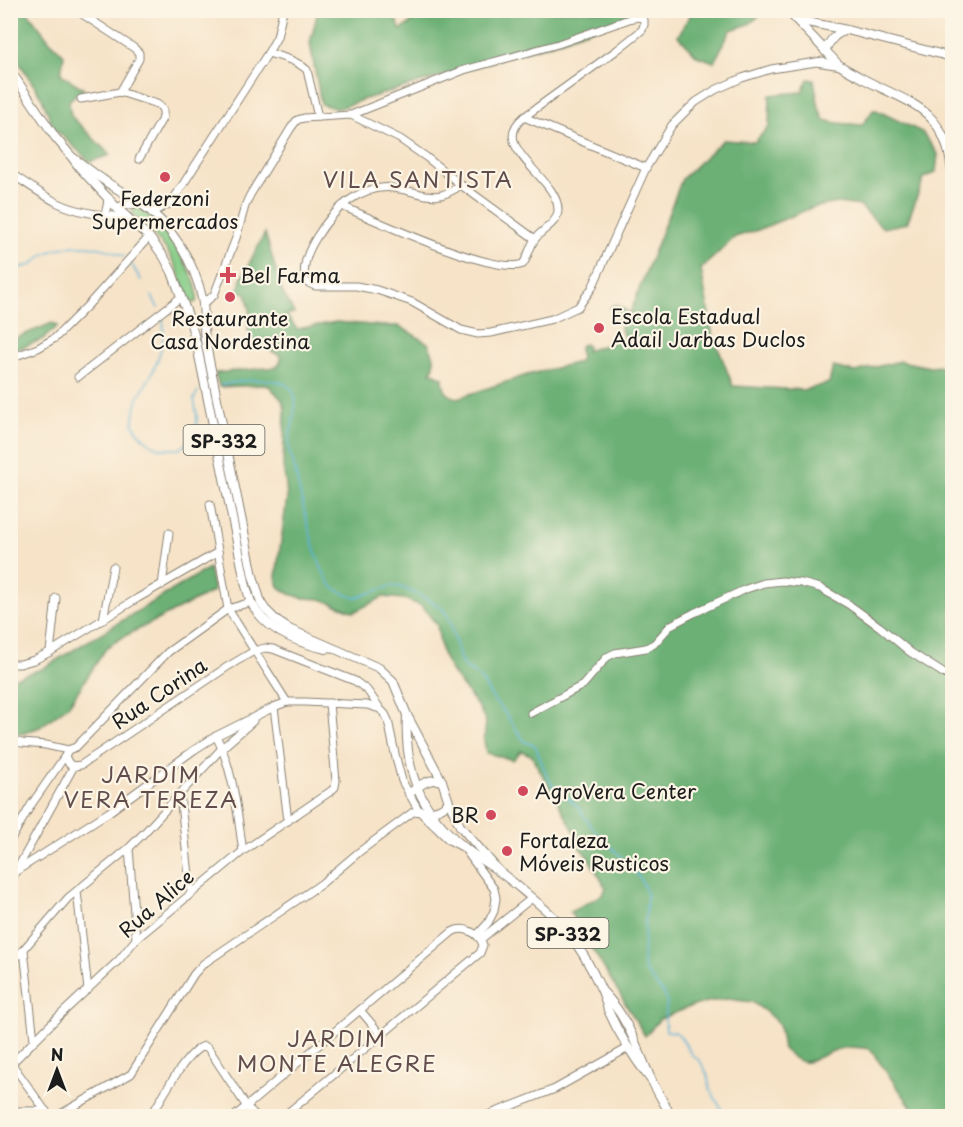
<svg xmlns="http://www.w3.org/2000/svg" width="963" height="1127" font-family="'Playpen Sans',sans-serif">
<rect width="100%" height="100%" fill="#fcf5e5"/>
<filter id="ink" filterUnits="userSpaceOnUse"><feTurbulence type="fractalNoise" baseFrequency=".0167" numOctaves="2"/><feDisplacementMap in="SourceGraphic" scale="12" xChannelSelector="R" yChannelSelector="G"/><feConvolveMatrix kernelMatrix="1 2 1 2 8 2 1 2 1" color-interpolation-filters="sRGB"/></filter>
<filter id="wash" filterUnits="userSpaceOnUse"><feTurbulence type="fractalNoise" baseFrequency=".008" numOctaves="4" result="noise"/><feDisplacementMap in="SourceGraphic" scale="24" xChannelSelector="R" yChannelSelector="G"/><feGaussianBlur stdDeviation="1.35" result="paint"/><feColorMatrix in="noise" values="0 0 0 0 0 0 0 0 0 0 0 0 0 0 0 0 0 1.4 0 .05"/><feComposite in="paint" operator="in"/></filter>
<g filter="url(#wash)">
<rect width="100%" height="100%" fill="#f6e3c8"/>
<!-- green -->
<path fill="#86cc87" stroke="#517452" stroke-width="1.5" d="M138,207C147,214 156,221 163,230C175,244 201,283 197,301L194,303C182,299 183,284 179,274C170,249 152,231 132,215L133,208Z"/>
<!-- forest -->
<g fill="#6cb074" stroke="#446648" stroke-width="1.5">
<path d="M10,11H27L49,40L64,55L61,74L84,89L75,95L69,101L71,116L110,155L90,162L53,127L42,98L11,50Z"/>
<path d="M318,11H392L401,30L426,11H642L554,43L362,100L337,109L321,104L310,43Z"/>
<path d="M762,11L763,13L749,24L731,30L714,62L697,56L678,36L692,12L691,11Z"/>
<path d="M808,79L814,80L819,108L824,120L837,123L862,125L874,109L922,132L938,154L936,172L924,178L907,223L883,228L860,206L838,203L811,208L758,230L735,237L701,269L712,332L733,386L805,390L829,383L833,367L855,372L900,361L930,367L952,365V1116H918L870,1049C857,1047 845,1046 833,1051C807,1061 807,1071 783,1049L779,1024L766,1012L752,1002L728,999L707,1002L687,1008L660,1019L645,1036L570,912L602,895L606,888L588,857L579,847L578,838L531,755L521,751L513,760L486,753L484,740L486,722L480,710L467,692L451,671L442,654L437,625L422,606L404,599L383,597L354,612L321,599L302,598L290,594L279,587L276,577L287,498L286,485L283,466L285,409L282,400L269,386L264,385L219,387L215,373L277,367L281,361L280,355L252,343L248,329L250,310L246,293L238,291L241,279L265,233L282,291L294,313L286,315L297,329L336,322L383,326H399L428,343L434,357V366L431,372L443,378C443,390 446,395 458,398L527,375L579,362L581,357L579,350L581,345L585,344L587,347L586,351L624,339L618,317L610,308L613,305H617L630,313L682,179L723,140L755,142L769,126L770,95L802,92Z"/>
<path d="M52,323L58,326L43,339L11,352V340Z"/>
<path d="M209,568L214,591L125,636L107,647L69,705L40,727L22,734L11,731V679L42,669Z"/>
</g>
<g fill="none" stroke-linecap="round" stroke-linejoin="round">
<!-- stream -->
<g stroke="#5bb3d8" stroke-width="1.5">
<path d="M132,265L141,280"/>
<path d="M10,268C17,267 24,268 30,265C36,263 39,257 45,254C72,241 98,244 124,256"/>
<path d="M152,296L158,308"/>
<path d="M163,318C166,340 159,360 149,379C146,384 142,390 139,396C135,404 135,415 133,424L142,437L152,445L163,449H180L186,444L196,431L197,416L194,399L198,391"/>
<path d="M221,385C239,381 278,373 292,390C302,402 287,434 289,449C290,455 293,460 294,466C300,494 306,520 314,547C318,560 323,575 331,585C335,591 348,595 355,598L391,586L400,587L417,594L432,602L443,609L449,619L461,662L465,668L474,673L482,681L495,702L502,709L525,742L535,745C541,760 549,788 562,796H566C580,805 586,821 597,833C614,852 641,869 647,895L643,956L644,970L665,995L667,1003L665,1019L666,1031L675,1032L680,1036L692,1055L700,1061L707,1074L710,1089L725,1116"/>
</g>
</g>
</g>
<g filter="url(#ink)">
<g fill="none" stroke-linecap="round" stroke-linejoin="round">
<!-- minor casing -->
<g stroke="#898072" stroke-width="9">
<g id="minor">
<path d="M76,10L134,48L139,53V59L120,92"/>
<path d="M268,53C282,57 296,60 307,70L318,117"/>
<path d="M81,99L120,92L157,104C162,107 164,110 163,117L139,159"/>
<path d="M524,117L646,168"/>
<path d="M10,173C26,183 42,195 58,203C79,213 103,216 127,217"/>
<path d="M461,185C434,205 423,192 394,188C359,184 333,210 316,238C308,251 301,267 306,282L315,286H356L377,290L412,302L461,330L478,334L491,333L552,319L578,307L592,288L646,168L672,125L684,113L696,102L715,90L742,78L771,69L823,61"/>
<path d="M342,206C374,220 495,276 523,264C528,257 530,246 535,239C542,229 557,224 558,211C560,178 486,147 524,117L617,50L642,30L644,25V20L640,17L632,18L558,44L464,70L351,115"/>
<path d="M152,213L171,203L268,53L277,37L283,10"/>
<path d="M203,304L214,295L236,238L245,206L250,195L291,128L297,120L304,118L351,115L400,139L426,157L461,185L535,239"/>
<path d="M10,358L38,348L55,338L89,304L149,237"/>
<path d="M78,377L181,297"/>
<path d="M210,504L228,609L287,702"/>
<path d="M162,585L169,533"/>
<path d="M251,602L228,609L168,652L76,747L68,750L65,756L69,764L74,766L81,765L227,667L254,651L265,648L273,649L355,681L367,690L379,707"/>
<path d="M103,620L113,567"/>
<path d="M50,652L56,598"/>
<path d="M10,664H20L34,660L50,652L138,598L218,552"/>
<path d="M274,707L288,821"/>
<path d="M531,713L583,685L607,657L615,653L646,648L654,644L671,625L694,613L746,589L764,583L782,581L801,583L820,588L848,604L880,627L910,652L943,673L952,678"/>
<path d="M216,736C234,770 237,813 243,851"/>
<path d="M10,740L22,743L46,745L68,750"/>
<path d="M180,795L191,893"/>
<path d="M10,841L31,805L65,756"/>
<path d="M129,848L136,939"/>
<path d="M18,870L109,812L194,750L216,736L274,707L287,702H305L367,705L380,709L385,714L388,720L395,754L402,781L419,811L449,840L464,848L494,889L496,898L494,911L488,923L477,935"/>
<path d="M10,882L74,766"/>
<path d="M77,891L88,990"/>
<path d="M481,939L532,898"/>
<path d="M24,950L34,1040"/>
<path d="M10,965L68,898L129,848L145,832L222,748L253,721"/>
<path d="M360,1010L382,1036"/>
<path d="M12,1064L49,1116"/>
<path d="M10,1065L57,1018L119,960L136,939L243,851L331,791L335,787L336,781L329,703"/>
<path d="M10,1111H46"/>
<path d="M488,1115L555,1089L628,1048"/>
<path d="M57,1116L131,1074L194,974L203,964L321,884L359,852L401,821L413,812L419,811"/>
<path d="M147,1116L154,1111C164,1094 187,1051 204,1046L208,1048L247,1107L256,1116"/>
<path d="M235,1116L452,932C464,925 479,933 483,945L480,953L284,1116"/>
</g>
</g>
<!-- major casing -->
<g stroke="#898072" stroke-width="10">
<g id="major">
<path d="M787,10C799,23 811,35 822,47C828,53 833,59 838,64C844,69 852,72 858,76C908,104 945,105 952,172"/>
<path d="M797,20L847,30L952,57"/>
<path d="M825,51C830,40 835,34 846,30"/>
<path d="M819,62L839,65"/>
<path d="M10,70L55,137L71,156L79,167L117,208L149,237L164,257L172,272L191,324L197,346L246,586C248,592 249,598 252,604C266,630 298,643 326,649"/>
<path d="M71,156C82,164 93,173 105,181C116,189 129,195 140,203C170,223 195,263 202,298C205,311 203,326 205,340L253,576L261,603L265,609L277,621L289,629L379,668L393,681L407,715L442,781L449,802L460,826L499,871"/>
<path d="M117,208L125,205L141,203"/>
<path d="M106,212L108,204V198"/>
<path d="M407,715C404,772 420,811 464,847C475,857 489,864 501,873C512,881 522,890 533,899C545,909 556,918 566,930C580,947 592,969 601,989C604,995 606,1003 608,1010C619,1035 634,1058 651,1080"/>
<path d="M409,794C419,786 428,777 442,781"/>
<path d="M419,811C431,812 440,811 449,802"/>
<path d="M604,993C628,1018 637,1048 651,1079C657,1092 665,1104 671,1116"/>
</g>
</g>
<!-- minor -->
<use href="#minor" stroke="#fff" stroke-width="7"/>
<!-- major -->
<use href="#major" stroke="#fff" stroke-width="8"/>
</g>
</g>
<!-- markers -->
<g fill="#d1495b" stroke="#fcf5e5" stroke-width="2">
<circle cx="165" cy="177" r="6"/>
<path d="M225 266h6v6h6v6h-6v6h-6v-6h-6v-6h6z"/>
<circle cx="230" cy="297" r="6"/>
<circle cx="599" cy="328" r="6"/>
<circle cx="523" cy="791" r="6"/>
<circle cx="491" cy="815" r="6"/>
<circle cx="507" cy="851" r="6"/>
</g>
<g text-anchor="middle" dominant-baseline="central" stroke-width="4.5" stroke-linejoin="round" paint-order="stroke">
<!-- shield labels -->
<g fill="#fcf5e5" stroke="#5f5d58" stroke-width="1.5">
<rect x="183.5" y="425" width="81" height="30" rx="4.5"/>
<rect x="527.5" y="918" width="81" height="30" rx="4.5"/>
</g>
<g font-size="18" font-weight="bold" fill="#1c1c1c">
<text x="224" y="440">SP-332</text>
<text x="568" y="933">SP-332</text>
</g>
<!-- poi labels -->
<g font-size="20" fill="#1c1c1c" stroke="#fcf5e5" text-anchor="start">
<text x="165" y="198" text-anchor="middle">Federzoni<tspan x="165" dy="23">Supermercados</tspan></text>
<text x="240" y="275">Bel Farma</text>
<text x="611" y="316">Escola Estadual<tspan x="611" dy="23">Adail Jarbas Duclos</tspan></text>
<text x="230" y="318" text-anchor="middle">Restaurante<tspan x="230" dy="23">Casa Nordestina</tspan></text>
<text x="535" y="791">AgroVera Center</text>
<text x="479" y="815" text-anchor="end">BR</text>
<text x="519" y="840">Fortaleza<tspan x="519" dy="23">Móveis Rusticos</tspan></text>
</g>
<!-- street labels -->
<g font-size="20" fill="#1c1c1c" stroke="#fcf5e5">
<text transform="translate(159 693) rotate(-34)">Rua Corina</text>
<text transform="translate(156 903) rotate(-41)">Rua Alice</text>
</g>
<!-- quarter labels -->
<g font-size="22" letter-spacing="1.5" fill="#624d4d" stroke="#fcf5e5">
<text x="418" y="178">VILA SANTISTA</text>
<text x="151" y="773">JARDIM<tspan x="151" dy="25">VERA TEREZA</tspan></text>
<text x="337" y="1037">JARDIM<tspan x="337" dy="25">MONTE ALEGRE</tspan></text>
</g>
</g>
<!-- margin -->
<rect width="963" height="1127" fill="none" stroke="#fcf5e5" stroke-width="36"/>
<!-- north arrow -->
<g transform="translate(57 1070)" stroke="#fcf5e5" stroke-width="4.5" paint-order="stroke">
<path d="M0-4.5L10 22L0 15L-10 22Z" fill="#1c1c1c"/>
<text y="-9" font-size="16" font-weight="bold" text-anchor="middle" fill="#1c1c1c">N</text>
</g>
</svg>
